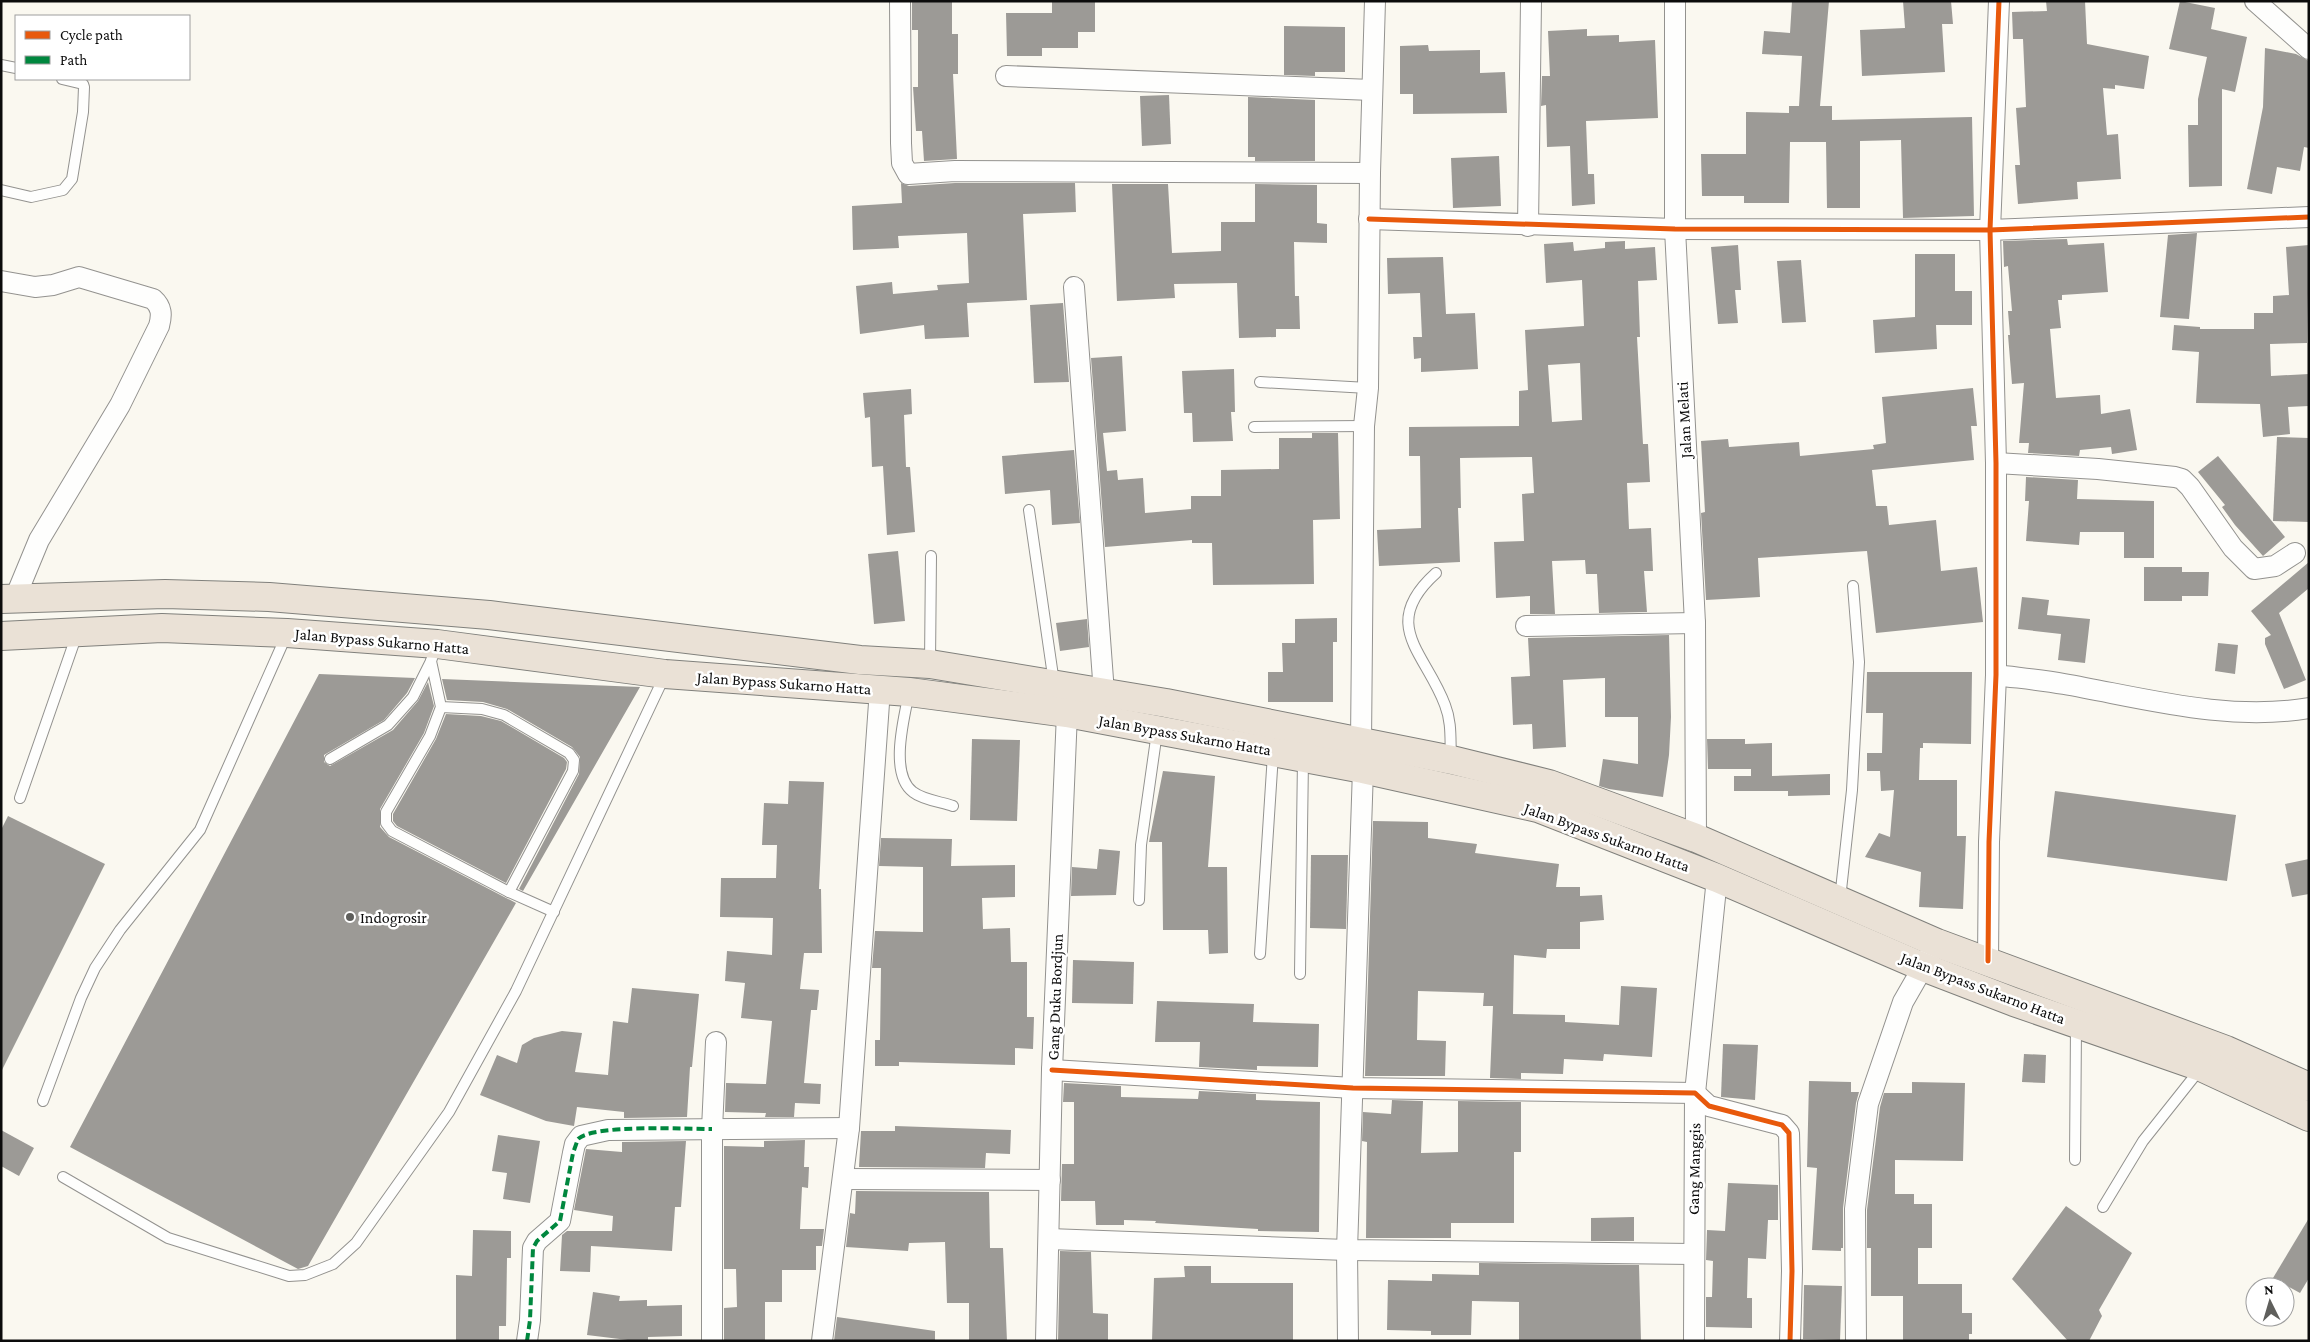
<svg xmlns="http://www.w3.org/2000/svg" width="2310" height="1342" font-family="'Crimson Pro',serif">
<rect width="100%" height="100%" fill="#faf8f0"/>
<!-- building -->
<g fill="#9c9a96" fill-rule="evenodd">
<path d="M912,1H952V34H958V74H953L957,159L924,161L922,131H916L913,87H918V30H912Z"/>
<path d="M1052,1H1095V32H1078V48H1042V56H1007L1006,13H1052Z"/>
<path d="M1792,1H1829L1820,106H1832V120L1972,117L1974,216L1903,218L1901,140L1860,141V208H1827L1826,142H1790L1789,203H1744V196H1702L1701,154H1746V112L1789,113V106H1799L1802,56L1762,54L1764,31L1790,33Z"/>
<path d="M1903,1H1951L1953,24H1942L1945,72L1862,76L1860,30L1905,28Z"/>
<path d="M2046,1H2085L2087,44L2149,56L2144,89L2115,85V89L2103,88L2107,135L2118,134L2121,179L2077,182L2078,199L2018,204L2015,165H2020L2016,108L2026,107L2023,39H2013L2012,12L2047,11Z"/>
<path d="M2180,1L2215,8L2211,29L2247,37L2235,92L2222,89V186L2189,187L2188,125H2198V99L2207,57L2169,49Z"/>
<path d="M1284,26L1345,27V72H1315V76L1284,75Z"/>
<path d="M1587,29V36L1619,35V42L1655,40L1658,118L1586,121L1588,174H1594L1595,204L1572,206L1570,146L1547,147L1546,105L1541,106L1542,76H1550L1548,31Z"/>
<path d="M1428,45L1429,51L1480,50V73L1505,72L1507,113L1413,114V94H1400V46Z"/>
<path d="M2265,48L2296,54L2309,61V148L2304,147L2300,171L2277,167L2272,194L2247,189L2263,107Z"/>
<path d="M1169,95L1171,144L1142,146L1140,96Z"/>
<path d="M1248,97L1315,100V161H1255V157H1248Z"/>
<path d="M1499,156L1501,206L1453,208L1451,158Z"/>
<path d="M901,183L909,186L955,183H1075L1076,212L1023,214L1027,300L967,303L969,337L925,339L924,325L860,334L856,286L892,282L893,294L938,290L937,285L969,283L967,233L898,236L899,248L853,250L852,206L902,203Z"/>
<path d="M1112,184H1168L1172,253L1221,251V222H1255V184L1317,185V223L1327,224V243L1294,242L1295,296H1299L1300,329H1276V337L1239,338L1237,283L1174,284L1175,298L1117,301Z"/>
<path d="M2197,233L2189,319L2160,317L2168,235Z"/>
<path d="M2067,239L2068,245L2104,243L2108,292L2062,295V300H2058L2061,328L2050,329L2056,398L2100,395L2101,414L2130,409L2137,450L2112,454L2111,447L2080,450L2079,456L2028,453L2029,443H2019L2024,383L2012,384L2008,335H2010L2008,311H2012L2008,266L2004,267L2003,241Z"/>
<path d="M1625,241V249L1655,247L1657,280L1638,281L1640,337H1637L1643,444H1648L1650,482L1627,483L1629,529L1651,528L1653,571H1644L1647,612L1599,613L1597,574H1586L1585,560L1552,561L1555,614H1530V596L1496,598L1494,542L1524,541L1522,494L1534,493L1532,457L1460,458L1461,508H1458L1460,562L1379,566L1377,530L1421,528L1420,456H1409V427L1519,426V391L1528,390L1525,330L1584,326L1582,280L1546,283L1544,244L1573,242L1574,251L1605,248V242ZM1580,363L1582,420L1552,422L1548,365Z"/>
<path d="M1738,245L1741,290H1735L1738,323L1718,324L1711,247Z"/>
<path d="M2309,245L2307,343L2270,344L2271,376L2309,374V406L2288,407L2290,434L2263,437L2260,404L2196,403L2199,352L2172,350L2174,325L2200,327V329H2254V313H2273V296L2289,295L2286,247Z"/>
<path d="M1915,254H1955V291H1972V325H1936L1937,349L1875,353L1873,320L1915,317Z"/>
<path d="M1443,257L1446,314L1475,313L1478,369L1421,372V358L1414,359L1413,337H1422L1420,293L1388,294L1387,258Z"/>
<path d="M1801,260L1806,322L1782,323L1777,261Z"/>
<path d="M1063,303L1069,382L1034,383L1030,305Z"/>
<path d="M1122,356L1126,431L1103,433L1107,471L1117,470L1118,480L1143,478L1145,513L1191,509V496H1221V470L1279,469V438H1312V433H1338L1340,519L1313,520L1314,584L1213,585L1212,543H1192V540L1105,547L1091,358Z"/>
<path d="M1234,369L1235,412H1231L1233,441L1193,442L1192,413H1184L1182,371Z"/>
<path d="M1973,388L1977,426H1971L1974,460L1872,470L1876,506H1887L1889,525L1936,520L1941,571L1977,567L1983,622L1876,633L1867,551L1758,558L1760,597L1706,600L1701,513L1705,512L1701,441L1728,439L1729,447L1799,442L1800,456L1874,449L1873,445L1886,443L1882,397Z"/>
<path d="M911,389L912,414L904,415L906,467H910L915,532L887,535L883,466L872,467L870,417L865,418L863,393Z"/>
<path d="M2277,437L2309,438V522L2273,521Z"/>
<path d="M1074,450L1080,523L1052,525L1050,490L1005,494L1002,456Z"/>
<path d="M2218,456L2285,537L2263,556L2235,525L2222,507L2225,505L2198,472Z"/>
<path d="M2026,477L2078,480L2077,499L2154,501V558H2124V532H2080L2079,545L2026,541L2029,501H2025Z"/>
<path d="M898,551L905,621L874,624L868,554Z"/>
<path d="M2309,562V588L2279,613L2306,680L2284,689L2265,644V638L2271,635L2251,611Z"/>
<path d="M2144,567H2182V572H2209L2208,596H2182V601H2144Z"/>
<path d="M2022,597L2049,600L2047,615L2090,619L2085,663L2058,660L2061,634L2018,629Z"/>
<path d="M1337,618V642H1333V702H1268V672H1283L1282,643H1295V619Z"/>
<path d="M1087,619L1089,647L1060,651L1056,623Z"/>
<path d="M1669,635L1671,717L1669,755L1663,797L1609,789L1599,786L1603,759L1638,764V717H1605V678L1563,680L1566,747L1533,749L1532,724L1513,725L1511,677L1530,676L1528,638Z"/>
<path d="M2218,643L2238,645L2235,674L2215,671Z"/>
<path d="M1867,672H1972L1971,744L1923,743V748H1920L1919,780H1957V836H1966L1963,909L1919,907L1921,872L1865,857L1879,833L1890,837L1894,790L1881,791L1880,771H1867V753H1882L1883,713H1866Z"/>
<path d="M319,674L415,678L407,693L384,720L324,755V762L330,766L393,730L418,701L428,682L434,706L424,733L380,809V827L389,837L516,903L308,1266L298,1269L70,1147Z"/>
<path d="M442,679L640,687L523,891L519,889L579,774L580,757L572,747L507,709L483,702L447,700Z"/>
<path d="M446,714L481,716L501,721L564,758L567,762L566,769L506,883L397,826L393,821V814L436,739Z"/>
<path d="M972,739L1020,740L1017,821L970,820Z"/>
<path d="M1707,739H1745V744L1772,743V776L1830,774V795L1788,796V791H1734V776H1751V769H1708Z"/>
<path d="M1163,771L1215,776L1208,867H1227L1228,953L1209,954L1208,930H1163L1162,842H1149Z"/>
<path d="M789,781L824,782L819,889H821L822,953H804L800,989L819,990L817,1010H811L804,1083L821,1084L820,1104L795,1103L794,1117H765L766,1113L725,1112L726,1083L766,1084L772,1021L741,1018L745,983L725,981L727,951L772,955L773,918L720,917L721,878H776L777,845H762L764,803L788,804Z"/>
<path d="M2055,791L2236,815L2227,881L2047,857Z"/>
<path d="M8,816L105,864L1,1072V830Z"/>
<path d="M1373,821L1428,822V838L1477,844L1475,853L1559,864L1556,887H1580V896L1602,895L1604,920L1580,922V949H1547L1546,958L1514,955L1513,1014L1565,1015V1022L1619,1025L1621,986L1657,988L1652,1057L1604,1054L1603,1061L1564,1059L1563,1074L1521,1073V1079L1490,1078L1493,1006H1483L1484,993L1418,991L1417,1040L1446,1041L1445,1076H1365Z"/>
<path d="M881,838L952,839L951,866L1015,865V897L982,898L983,929L1010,928L1011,962H1027V1017H1034L1033,1049L1015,1048V1065L899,1062V1066H875V1040H880L881,968H872L875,931L923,932V867L879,866Z"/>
<path d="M1099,849L1120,851L1116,895L1071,896L1072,867L1097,869Z"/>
<path d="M1311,855H1348L1346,929L1310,928Z"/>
<path d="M2309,859V894L2292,897L2285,864Z"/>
<path d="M1073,960L1134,962L1133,1004L1072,1003Z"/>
<path d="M632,988L699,994L692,1067H690L687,1117L624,1118V1112L577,1107L574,1126L546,1121L480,1095L497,1055L517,1063L522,1045L534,1038L562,1031L582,1033L575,1072L608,1075L613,1021L628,1023Z"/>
<path d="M1157,1001L1254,1004L1253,1022L1319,1024L1318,1067L1257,1066V1070L1199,1067L1200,1042H1155Z"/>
<path d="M1723,1044L1758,1045L1755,1100L1721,1097Z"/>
<path d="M2024,1054L2046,1055L2045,1083L2022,1082Z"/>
<path d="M1809,1081L1851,1082V1092H1859L1856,1103L1843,1208V1248H1841V1251L1812,1250L1817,1168L1807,1167Z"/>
<path d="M1912,1082L1965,1083L1963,1161L1895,1160V1194H1914V1204H1932V1248H1918V1284H1962V1313H1972V1334H1969V1341H1903V1296H1871V1248H1867V1210L1880,1107L1884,1093H1912Z"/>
<path d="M1064,1083L1121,1086V1097L1198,1099L1199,1091L1256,1094V1100L1320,1102L1319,1232L1258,1231V1229L1155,1223L1156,1221L1124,1220V1225H1096L1095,1201H1061L1062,1164H1074V1102H1063Z"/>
<path d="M1392,1100L1423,1101L1421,1153L1458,1152V1101L1521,1102V1152H1514V1223H1451V1238H1366L1367,1142L1362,1141L1363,1112L1391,1114Z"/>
<path d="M895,1126L1011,1130L1010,1154L986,1153L985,1168L859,1167L861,1131H895Z"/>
<path d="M1,1130L34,1148L19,1176L1,1166Z"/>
<path d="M498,1135L540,1141L530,1203L503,1199L507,1173L492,1171Z"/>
<path d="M805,1140L804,1167H809L808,1188L802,1187L800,1229H824L822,1246H816V1270H782V1302H765V1341H724V1308L737,1307L736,1269H724V1146L764,1147V1141Z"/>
<path d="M686,1141L681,1207H675L672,1251L591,1246L590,1272L560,1271L562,1235L567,1231H612L613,1216L574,1210L586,1149L622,1152V1142Z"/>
<path d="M1728,1183L1778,1185V1220H1768L1766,1259L1748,1258L1747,1298H1752V1328L1706,1327V1297H1712L1713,1261L1706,1260L1707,1230L1725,1231Z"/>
<path d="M856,1191L989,1192L990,1248H1003L1007,1341H969V1303H947L945,1242L909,1243L908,1251L846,1247L850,1213L855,1214Z"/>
<path d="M2066,1206L2132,1253L2099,1310L2102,1316L2089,1341H2068L2012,1279Z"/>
<path d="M1634,1217V1241H1591V1218Z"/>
<path d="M2309,1218V1278L2300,1293L2273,1278Z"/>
<path d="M473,1230L511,1231V1258H507L506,1326H499V1341H456V1275L472,1276Z"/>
<path d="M1060,1251L1091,1252L1093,1313L1108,1314V1341H1058Z"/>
<path d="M1479,1263L1639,1265L1641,1341H1519V1302L1472,1301L1471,1335H1431V1331L1387,1330L1388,1280L1432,1281V1274L1479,1275Z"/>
<path d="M1184,1266H1211V1283H1293V1341H1152L1154,1278L1185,1277Z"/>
<path d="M1804,1285L1842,1286L1840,1340L1803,1339Z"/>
<path d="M593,1292L620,1296L619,1301L647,1300V1306L682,1305V1336L648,1337V1341H636L587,1335Z"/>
<path d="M837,1317L935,1331V1341H834Z"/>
</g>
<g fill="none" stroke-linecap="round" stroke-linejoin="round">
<!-- service casing -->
<g stroke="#93928f" stroke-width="12">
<g id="service">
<path d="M1,65L16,68"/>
<path d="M1,190L31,197L63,190L72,179L83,112L84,87L83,84L62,79"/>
<path d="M1260,382L1368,388"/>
<path d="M1254,427L1364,426"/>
<path d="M1029,510L1054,683"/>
<path d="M1436,573C1378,625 1426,653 1445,705C1452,723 1450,739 1451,758"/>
<path d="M437,644L431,661L441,707L430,736L386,812V823L392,831L509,892L573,771L574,760L569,753L504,715L482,709L441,707"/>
<path d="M930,663L931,556"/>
<path d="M909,693C904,718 889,774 913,792C923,800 942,802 953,806"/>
<path d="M330,759L388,725L413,697L431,661"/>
<path d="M20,798L77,634"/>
<path d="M509,892L554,912"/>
<path d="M1840,899L1852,790L1859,662L1853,586"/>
<path d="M1139,900L1141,845L1157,732"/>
<path d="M1260,954L1273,754"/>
<path d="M1300,974L1303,759"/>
<path d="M43,1101L81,998L95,968L120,930L200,830L286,636"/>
<path d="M2075,1160L2076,1026"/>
<path d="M63,1177L168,1238L289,1276L305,1275L333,1264L356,1243L449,1112L516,991L665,675"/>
<path d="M2103,1207L2143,1141L2201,1068"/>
</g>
</g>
<!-- minor casing -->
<g stroke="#93928f" stroke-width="22">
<g id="minor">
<path d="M900,1L901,143L902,163L908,174L955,171L1370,173"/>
<path d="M1675,1V229L1695,623L1696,838"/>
<path d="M2255,1L2309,49"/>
<path d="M1006,76L1372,90"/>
<path d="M1369,219L1675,229L1990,230L2309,217"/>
<path d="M1528,226L1531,1"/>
<path d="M1,281L35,287L53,285L79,277L153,299C162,307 162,315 159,326L120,405L39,540L15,598"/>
<path d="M1074,287L1104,693"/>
<path d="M1996,463L2098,469L2175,477L2182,479L2190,487L2233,548L2254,569L2275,566L2295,553"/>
<path d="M1526,626L1695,623"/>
<path d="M1996,675C2019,678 2042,680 2064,684C2144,698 2227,722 2309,708"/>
<path d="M1361,743L1364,426L1368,388L1370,173L1375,1"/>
<path d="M1988,961L1989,842L1996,675V463L1990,230L1999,1"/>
<path d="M1052,1070L1353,1088L1695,1093L1709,1106L1782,1125L1789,1133L1792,1271L1790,1341"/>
<path d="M843,1179L1050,1180"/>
<path d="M1049,1239L1347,1250L1693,1254"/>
<path d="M527,1341L530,1320L533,1248L537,1241L560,1221L573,1153L575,1144L581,1136L608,1130L849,1128"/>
<path d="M712,1341V1129L716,1042"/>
<path d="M822,1341L849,1128L880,689"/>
<path d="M1046,1341L1052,1070L1067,713"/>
<path d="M1348,1341L1347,1250L1363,769"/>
<path d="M1694,1341L1695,1093L1717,878"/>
<path d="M1856,1341L1855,1209L1868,1104L1903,1002L1930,955"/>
</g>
</g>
<!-- trunk casing -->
<g stroke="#80807c" stroke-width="30">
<g id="trunk">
<path d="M1,599L165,594L269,597L489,615L860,660L930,664L1166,703L1452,760L1549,784L1696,838L1937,943L2226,1050L2309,1087"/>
<path d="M1,636L162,628L287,633L437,644L665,674L909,692L1067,713L1363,769L1538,808L1717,878L1923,967L2014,1002L2201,1067L2309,1117"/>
</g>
</g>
<!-- service -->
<use href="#service" stroke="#fefefd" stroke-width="10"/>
<!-- minor -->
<use href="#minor" stroke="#fefefd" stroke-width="20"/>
<!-- trunk -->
<use href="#trunk" stroke="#eae1d6" stroke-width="28"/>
<!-- quiet -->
<path stroke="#00873e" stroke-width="4" stroke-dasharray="8 4" stroke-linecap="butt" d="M527,1341L530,1320L533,1248L537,1241L560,1221L573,1153L578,1139C593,1124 687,1129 712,1129"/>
<!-- cycleway casing -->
<g stroke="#fff" stroke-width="8">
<g id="cycleway">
<path d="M1369,219L1675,229L1990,230L2309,217"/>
<path d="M1988,961L1989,842L1996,675V463L1990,230L1999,1"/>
<path d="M1052,1070L1353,1088L1695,1093L1709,1106L1782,1125L1789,1133L1792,1271L1790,1341"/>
</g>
</g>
<!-- cycleway -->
<use href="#cycleway" stroke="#e8590c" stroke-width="5"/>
</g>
<!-- markers -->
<circle fill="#5f5f5c" stroke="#fff" stroke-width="2" cx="350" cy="917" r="5"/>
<g text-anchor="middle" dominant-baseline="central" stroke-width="5" stroke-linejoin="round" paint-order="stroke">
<!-- street labels -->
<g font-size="16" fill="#0c0c0c" stroke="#fff">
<text transform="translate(1684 420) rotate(-93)">Jalan Melati</text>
<text transform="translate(382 641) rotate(5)">Jalan Bypass Sukarno Hatta</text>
<text transform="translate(784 683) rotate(4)">Jalan Bypass Sukarno Hatta</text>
<text transform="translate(1185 735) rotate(10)">Jalan Bypass Sukarno Hatta</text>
<text transform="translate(1607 837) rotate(20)">Jalan Bypass Sukarno Hatta</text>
<text transform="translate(1983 988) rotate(21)">Jalan Bypass Sukarno Hatta</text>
<text transform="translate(1055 997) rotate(-88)">Gang Duku Bordjun</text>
<text transform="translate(1694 1169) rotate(-89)">Gang Manggis</text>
</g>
<!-- poi labels -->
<g font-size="16" fill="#0c0c0c" stroke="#fff" text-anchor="start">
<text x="360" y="917">Indogrosir</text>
</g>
</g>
<!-- border -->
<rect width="2310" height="1342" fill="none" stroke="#0c0c0c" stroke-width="5"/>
<!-- legend -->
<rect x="15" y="15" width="175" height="65" fill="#ffffff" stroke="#9e9e9e"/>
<rect x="25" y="31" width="25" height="8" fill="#e8590c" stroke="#9e9e9e"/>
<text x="60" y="40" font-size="15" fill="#0c0c0c">Cycle path</text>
<rect x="25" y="56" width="25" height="8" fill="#00873e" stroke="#9e9e9e"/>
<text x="60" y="65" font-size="15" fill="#0c0c0c">Path</text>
<!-- north arrow -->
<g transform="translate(2270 1302) rotate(355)"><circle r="24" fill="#ffffff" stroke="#9e9e9e"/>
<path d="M0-4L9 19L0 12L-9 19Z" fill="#5f5f5c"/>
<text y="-8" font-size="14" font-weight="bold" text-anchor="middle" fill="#0c0c0c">N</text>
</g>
</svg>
